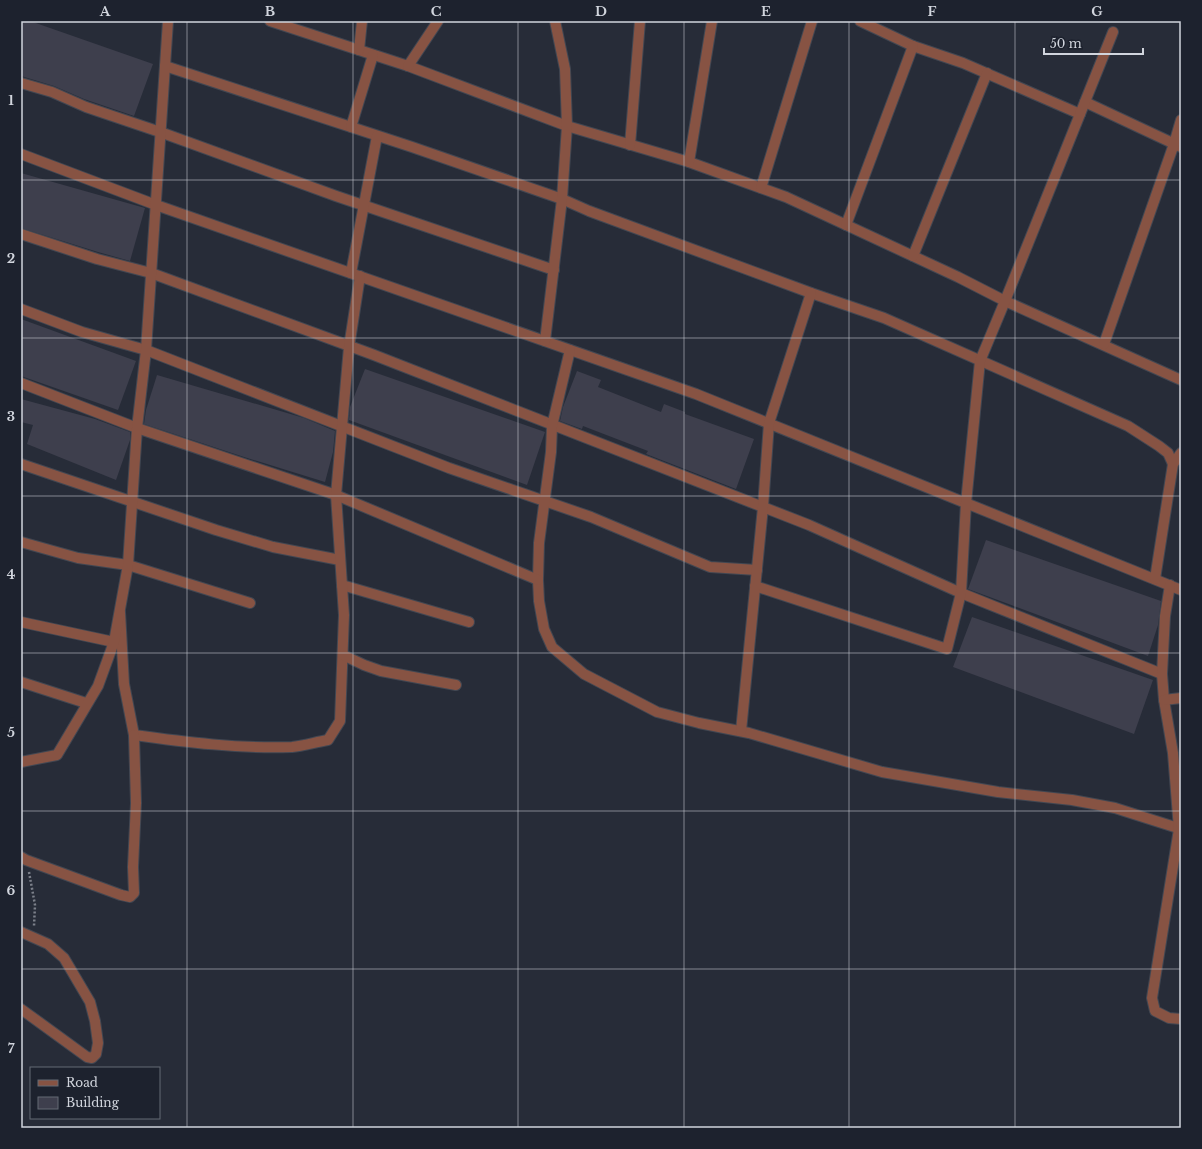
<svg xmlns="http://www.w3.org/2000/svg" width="1202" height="1149" font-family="'Libre Baskerville',serif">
<rect width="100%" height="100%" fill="#272c38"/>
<!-- building -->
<g fill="#3e3f4d">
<path d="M21,21H30L153,64L134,116L84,99L54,86L21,76Z"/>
<path d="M21,173L145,208L130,261L98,252L21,228Z"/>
<path d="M21,319L136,361L118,410L21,376Z"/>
<path d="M365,369L545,432L527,485L349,420L350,407Z"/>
<path d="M577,371L601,380L598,387L661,412L664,404L685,412V414L754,439L736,489L646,454L648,451L583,426L582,429L560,421L563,407Z"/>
<path d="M157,375L304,418L335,431L333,452L325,482L244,457L144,424L146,410Z"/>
<path d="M21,399L95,419L130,432V440L116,480L27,444L33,425L21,422Z"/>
<path d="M986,540L1161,601L1158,625L1148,656L968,589Z"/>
<path d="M972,617L1153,680L1134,734L953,667Z"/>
</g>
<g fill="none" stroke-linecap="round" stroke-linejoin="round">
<!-- minor casing -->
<g stroke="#424752" stroke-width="12">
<g id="minor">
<path d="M270,21L408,66L567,126L689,162L786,197L958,277L1005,301L1181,380"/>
<path d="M860,21L913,46L963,63L1080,114"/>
<path d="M359,50L362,21"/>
<path d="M165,66L412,147L562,199L589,211L811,293L884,318L1128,426L1159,446L1168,453L1173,464"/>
<path d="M408,66L438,21"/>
<path d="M21,83L52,92L86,107L160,132L336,196L554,270"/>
<path d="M1085,102L1181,147"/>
<path d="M351,127L373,55"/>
<path d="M630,145L640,21"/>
<path d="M21,154L156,205L696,394L1181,590"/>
<path d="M689,162L712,21"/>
<path d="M761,188L812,21"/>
<path d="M846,225L913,46"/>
<path d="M21,234L97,259L151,273L374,355L809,525L961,593L1162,674"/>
<path d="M913,256L987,73"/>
<path d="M351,273L377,136"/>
<path d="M21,309L82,332L146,350L449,468L591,517L710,567L757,570"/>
<path d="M545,341L562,199L567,126L565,69L555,21"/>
<path d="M1104,344L1174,144L1181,120"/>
<path d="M570,350L552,426L551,452L539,543L538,580L539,601L544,629L552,647L584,674L657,712L699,723L749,733L882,772L998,792L1072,800L1115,808L1181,829"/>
<path d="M21,383L137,428L336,495L538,580"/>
<path d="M21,464L216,530L273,547L340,560"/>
<path d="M21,542L78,558L128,565L250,603"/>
<path d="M1155,579L1173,464L1181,453"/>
<path d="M342,585L469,622"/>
<path d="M1170,585L1165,616L1162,674L1164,700L1173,753L1179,829L1152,998L1155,1011L1169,1018L1181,1019"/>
<path d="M755,586L947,649L961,593L966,503L980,361L1005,301L1113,32"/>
<path d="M120,612L124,684L134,735C184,742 241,749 292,747C303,746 316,742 328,740L340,721L344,615L336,495L349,347L360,276"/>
<path d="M21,622L114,642"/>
<path d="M343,655L364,665L381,671L456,685"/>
<path d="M21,682L86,703"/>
<path d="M1164,700L1181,698"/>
<path d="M741,731L763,507L769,423L811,293"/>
<path d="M21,762L57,755L98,686L114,642L128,565L137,428L146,350L168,21"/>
<path d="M21,857L26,860L121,895L130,897L134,893L133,867L136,803L134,735"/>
<path d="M21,932L48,944L64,958L90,1002L95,1021L98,1043L96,1054L92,1058L87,1057L21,1009"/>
</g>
</g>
<!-- path -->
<path stroke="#7c808a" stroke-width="2.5" stroke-dasharray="2 2" stroke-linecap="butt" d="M29,872L35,905L34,926"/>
<!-- minor -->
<use href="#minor" stroke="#875343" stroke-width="10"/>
</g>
<!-- grid -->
<path fill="none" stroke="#d1d5dd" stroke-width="1" stroke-opacity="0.55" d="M187,21V1128M353,21V1128M518,21V1128M684,21V1128M849,21V1128M1015,21V1128M21,180H1181M21,338H1181M21,496H1181M21,653H1181M21,811H1181M21,969H1181"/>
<!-- border -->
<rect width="1202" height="1149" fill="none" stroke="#1d222e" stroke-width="44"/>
<!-- legend -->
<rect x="30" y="1067" width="130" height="52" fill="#1d222e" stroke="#656a74"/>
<rect x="38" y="1080" width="20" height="6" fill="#875343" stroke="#656a74"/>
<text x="66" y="1087" font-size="12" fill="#d1d5dd">Road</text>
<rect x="38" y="1097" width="20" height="12" fill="#3e3f4d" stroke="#656a74"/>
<text x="66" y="1107" font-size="12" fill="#d1d5dd">Building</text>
<!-- scale -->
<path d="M1044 48v6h99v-6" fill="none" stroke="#d1d5dd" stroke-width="2"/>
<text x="1050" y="48" font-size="12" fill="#d1d5dd" stroke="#1d222e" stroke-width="3" paint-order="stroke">50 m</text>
<rect x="22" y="22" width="1158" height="1105" fill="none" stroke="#d1d5dd" stroke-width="1.5"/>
<g font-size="13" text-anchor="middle" font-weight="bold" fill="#d1d5dd">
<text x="105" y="16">A</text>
<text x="270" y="16">B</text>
<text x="436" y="16">C</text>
<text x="601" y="16">D</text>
<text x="766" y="16">E</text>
<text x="932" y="16">F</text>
<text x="1097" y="16">G</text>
<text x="11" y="105">1</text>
<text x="11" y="263">2</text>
<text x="11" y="421">3</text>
<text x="11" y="579">4</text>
<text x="11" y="737">5</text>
<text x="11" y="895">6</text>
<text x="11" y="1053">7</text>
</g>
</svg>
